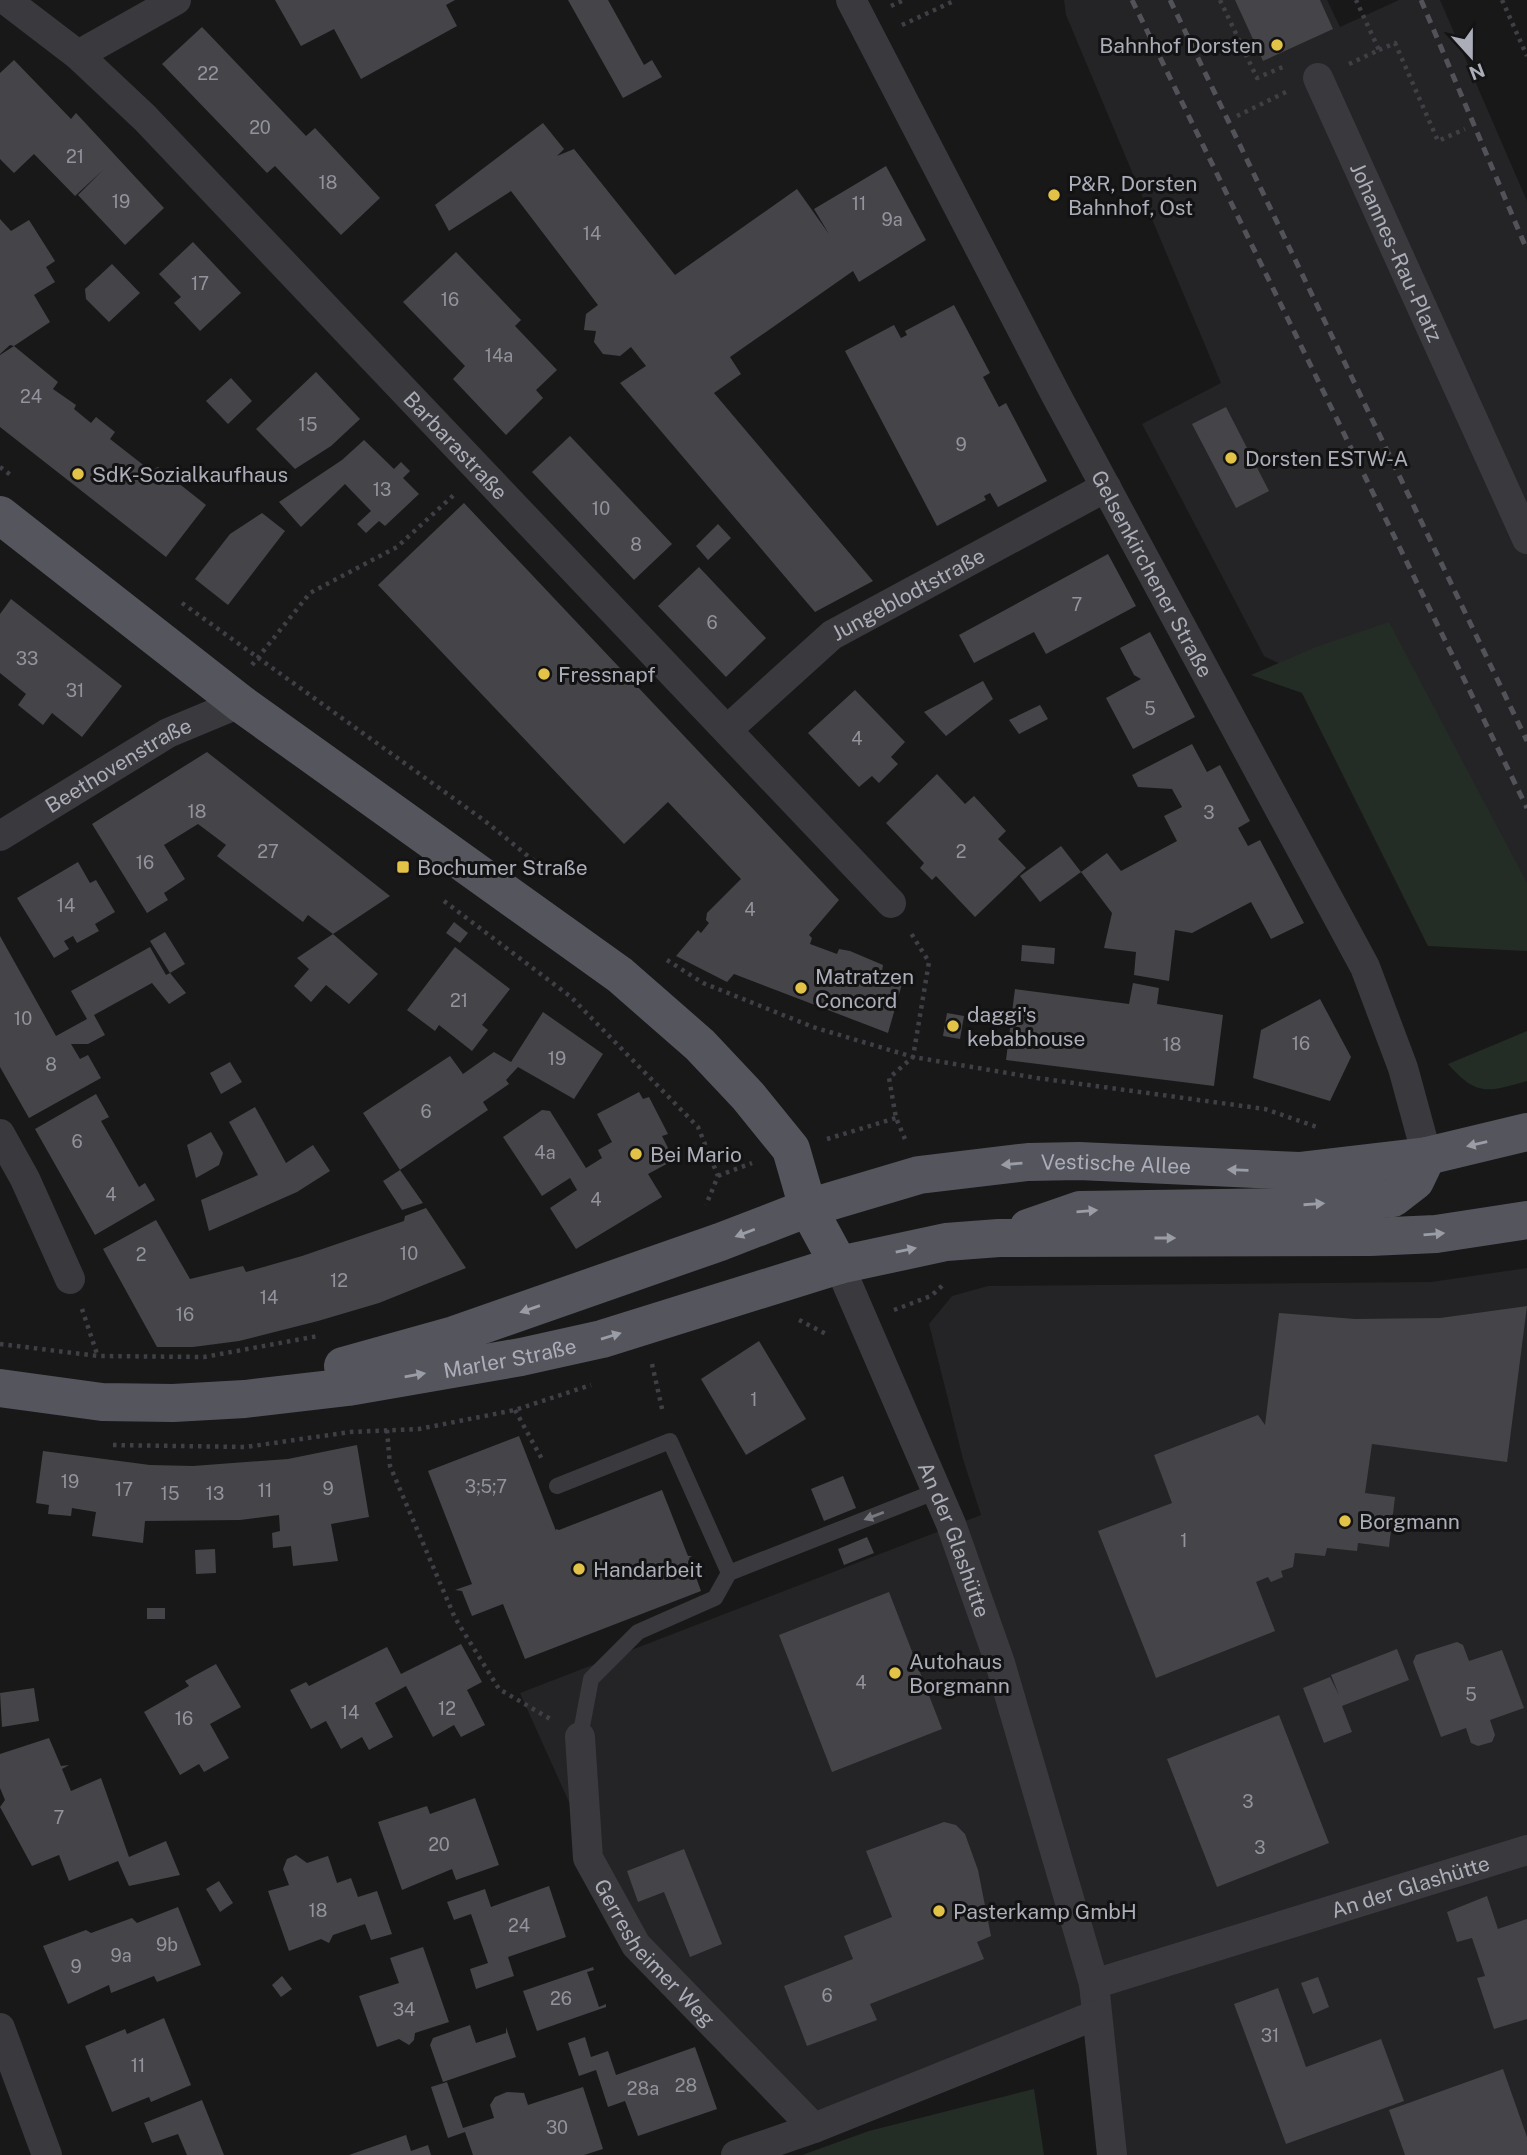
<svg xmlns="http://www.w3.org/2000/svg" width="1527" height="2155" font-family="'Public Sans',sans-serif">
<rect width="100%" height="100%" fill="#181819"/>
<!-- built -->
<g fill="#242426">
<path d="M1064,0H1327L1340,27L1399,0H1440L1527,201V929L1331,689L1264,656L1142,424L1221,383L1066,15Z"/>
<path d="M1527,1268V2155H1107L1096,2016L814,2128L676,1988L595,1860L520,1693L981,1515L963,1459L929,1324L952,1296L988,1286L1431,1282Z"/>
</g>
<!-- green -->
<g fill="#242c26">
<path d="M1389,622L1527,883V951L1428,946L1302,693L1251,675L1316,647Z"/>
<path d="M1527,1031V1081C1488,1092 1477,1097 1448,1064Z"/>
<path d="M1034,2089L1044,2155H802L869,2131Z"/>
</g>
<!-- building -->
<g fill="#454549">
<path d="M275,0H455L446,5L457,26L361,79L334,29L301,46Z"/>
<path d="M568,0H608L644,65L652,60L662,77L623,98Z"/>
<path d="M1235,0H1320L1333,29L1263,61Z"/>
<path d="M202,27L306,136L315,128L380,198L341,235L275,166L267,173L162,64Z"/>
<path d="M14,60L71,119L76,113L164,208L125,245L78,195L103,170L75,196L34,154L14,173L0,159V73Z"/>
<path d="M543,123L564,149L557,156L574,149L675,275L797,189L829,234L814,209L886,166L926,240L859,282L853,271L730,357L741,374L714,393L873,581L815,612L620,383L646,366L631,347L620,356L603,354L594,342L596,331L584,330L586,314L598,305L511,191L449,231L435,205Z"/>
<path d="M0,219L11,231L29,220L55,261L46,267L55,282L34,295L50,322L14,346L58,382L53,389L76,405L74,409L91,423L96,417L115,432L110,439L151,471L158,467L206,505L166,557L0,427V355L14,346L10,345L0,354Z"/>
<path d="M193,242L241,293L200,331L174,303L181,297L159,274Z"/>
<path d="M456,252L521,320L515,326L557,370L536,390L543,398L506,435L453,379L465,366L403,302Z"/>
<path d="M112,264L140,293L109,322L86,299L85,289Z"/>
<path d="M954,305L990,373L983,377L999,407L1006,403L1047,481L998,507L990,493L984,496L986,500L937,526L845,351L894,325L901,338L907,335L905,331Z"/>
<path d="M316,372L360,419L331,446L295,469L256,429Z"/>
<path d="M231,378L252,401L228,424L206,401Z"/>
<path d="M1226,407L1269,491L1236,508L1192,424Z"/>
<path d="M570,436L672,544L634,580L532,472Z"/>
<path d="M364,440L394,469L401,462L410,471L403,478L419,494L385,526L379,521L366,533L357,524L371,511L345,484L301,527L279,502L342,460Z"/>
<path d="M464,503L839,900L809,935L812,938L810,944L837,954L839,949L850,951L883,965L882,971L904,977L888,1033L734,974L727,982L676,956L698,930L701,933L709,923L706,920L707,913L741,879L668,802L624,844L378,585Z"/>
<path d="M262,513L285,531L228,605L195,579L230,534Z"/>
<path d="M718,524L731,538L708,560L696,546Z"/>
<path d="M1108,554L1136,606L1046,654L1034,632L974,663L959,635Z"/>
<path d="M699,567L766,638L726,677L658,606Z"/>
<path d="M11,599L122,686L82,737L52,713L43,725L18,705L26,694L0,673V614Z"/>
<path d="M1150,632L1195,717L1133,749L1106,698L1141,679L1134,675L1120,648Z"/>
<path d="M983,681L993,699L946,736L924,712Z"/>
<path d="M855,690L905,742L891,757L898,764L879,783L872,776L859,787L808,733Z"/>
<path d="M1040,705L1048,719L1019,734L1009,720Z"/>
<path d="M1192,744L1207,772L1220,765L1250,821L1238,828L1248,846L1260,840L1304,923L1271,939L1251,902L1192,933L1175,930L1169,981L1134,975L1136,952L1104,948L1112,913L1081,872L1107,853L1121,871L1177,841L1164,816L1182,807L1172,789L1138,787L1132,775Z"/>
<path d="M207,752L390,896L333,934L378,974L349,1004L326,985L311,1002L294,986L309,969L297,958L333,934L308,915L303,922L217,856L226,845L198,824L164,845L185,879L164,893L168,900L147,913L92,824Z"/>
<path d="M937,774L965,804L974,796L1006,831L998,839L1026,868L975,917L936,876L932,880L920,868L924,863L886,823Z"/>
<path d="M1061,846L1081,872L1040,902L1020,876Z"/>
<path d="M78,862L90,883L96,880L115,912L95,924L99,931L77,943L73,936L64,941L69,949L54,958L17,898Z"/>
<path d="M454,922L468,933L460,943L446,933Z"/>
<path d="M165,932L185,964L170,973L150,941Z"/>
<path d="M0,936L56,1036L87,1019L71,991L150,947L166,975L170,973L186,993L169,1004L152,983L94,1015L105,1035L88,1044H71L80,1059L88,1055L101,1078L29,1118L0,1067Z"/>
<path d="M1022,945L1055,948L1054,964L1021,961Z"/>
<path d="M455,947L510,989L482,1025L488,1030L472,1051L439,1025L435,1031L407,1010Z"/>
<path d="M1133,983L1159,988L1157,1004L1223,1015L1214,1086L1006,1060L1015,989L1129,1004Z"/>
<path d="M1320,999L1351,1057L1330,1101L1253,1078L1261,1030Z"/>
<path d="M543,1012L603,1054L574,1099L518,1067L506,1080L509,1084L483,1102L488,1110L400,1170L423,1203L402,1210L383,1181L400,1170L363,1113L450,1056L463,1074L494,1052L511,1062Z"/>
<path d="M947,1013L964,1016L960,1039L943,1036Z"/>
<path d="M230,1062L242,1082L221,1094L210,1073Z"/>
<path d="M639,1092L643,1099L649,1097L668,1134L662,1136L674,1160L648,1174L662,1197L576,1249L550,1208L577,1190L570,1178L542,1196L503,1137L542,1110L550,1111L586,1168L602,1158L598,1150L612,1142L597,1114Z"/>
<path d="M96,1094L109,1117L101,1121L139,1187L145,1183L155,1200L95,1235L35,1129Z"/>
<path d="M255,1107L286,1163L313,1145L330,1171L297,1192L209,1231L201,1200L258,1175L229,1122Z"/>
<path d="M211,1132L223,1153L219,1165L196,1178L187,1145Z"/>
<path d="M426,1208L466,1268L379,1303L318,1321L239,1341L193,1347H157L103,1249L156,1220L190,1279L243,1266L246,1272L302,1256L404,1221L405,1216Z"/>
<path d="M1527,1306L1507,1462L1372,1444L1365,1493L1395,1497L1389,1547L1358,1543L1357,1551L1327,1548L1325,1556L1295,1553L1293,1567L1281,1571L1283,1577L1271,1582L1268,1577L1256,1582L1275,1631L1156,1678L1098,1531L1172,1503L1154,1455L1258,1415L1265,1425L1279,1313L1355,1319L1440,1318Z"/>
<path d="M759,1341L806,1419L746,1455L701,1379Z"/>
<path d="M519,1436L556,1531V1529L559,1530L662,1490L688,1556H692L689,1558L701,1591L525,1659L503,1604L472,1616L462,1591L455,1590L472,1584L428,1471Z"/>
<path d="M357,1445L369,1517L331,1524L338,1561L293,1566L291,1546L273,1548L272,1533L280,1531L279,1515L240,1520L145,1521L143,1543L92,1536L96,1512L72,1508L71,1516L48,1514L49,1505L36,1503L43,1451L150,1465L193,1466L288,1459Z"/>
<path d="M843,1476L856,1508L824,1521L811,1489Z"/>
<path d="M867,1537L874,1553L844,1565L838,1549Z"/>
<path d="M215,1549L216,1573L196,1574L195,1550Z"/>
<path d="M889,1592L942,1729L832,1772L779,1635Z"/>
<rect x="147" y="1608" width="18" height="11"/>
<path d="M1457,1642L1463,1645L1469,1661L1502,1650L1524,1708L1490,1720L1495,1735L1492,1742L1478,1746L1471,1743L1466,1728L1441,1737L1413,1662L1416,1655Z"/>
<path d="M461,1644L482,1682L467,1690L485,1725L461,1737L454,1725L433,1737L406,1686L375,1703L393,1737L369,1750L362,1737L341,1749L326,1721L311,1729L290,1690L306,1682L309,1686L387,1647L401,1674Z"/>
<path d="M1397,1649L1409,1680L1342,1706L1352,1732L1324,1743L1303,1688L1330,1677L1339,1695L1331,1675Z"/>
<path d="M216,1664L241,1707L210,1724L229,1758L204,1772L199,1764L180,1775L144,1712L189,1686L185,1681Z"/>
<path d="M34,1688L39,1721L2,1727L0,1693Z"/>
<path d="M1279,1715L1329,1843L1217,1887L1167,1759Z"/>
<path d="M49,1738L61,1766L69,1765L62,1769L71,1791L101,1778L129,1857L166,1841L180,1875L129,1886L118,1861L69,1881L59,1855L32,1866L0,1807L5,1800L0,1788V1754Z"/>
<path d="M475,1798L499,1865L456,1880L452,1869L402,1890L378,1822L427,1806L430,1814Z"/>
<path d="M944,1822L956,1825L965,1834L978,1870L991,1936L977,1942L984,1959L870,2004L877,2020L807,2046L784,1986L853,1959L844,1936L892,1917L866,1851Z"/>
<path d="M684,1849L722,1944L690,1957L664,1892L638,1902L627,1871Z"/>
<path d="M296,1855L307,1863L328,1856L337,1883L351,1878L358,1897L377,1891L392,1934L371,1940L365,1924L333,1935L329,1943L321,1939L289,1951L268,1891L289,1885L283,1869L287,1859Z"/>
<path d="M219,1881L233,1903L220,1912L206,1889Z"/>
<path d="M549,1886L566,1937L508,1957L514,1976L476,1989L470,1969L488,1963L471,1914L454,1920L447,1902L485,1889L491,1907Z"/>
<path d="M1487,1896L1498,1929L1527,1919V2019L1494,2029L1477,1978L1485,1976L1472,1938L1457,1942L1447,1912Z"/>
<path d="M178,1907L201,1965L157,1982L154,1976L111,1993L109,1985L68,2004L43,1946L86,1930L91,1933L132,1918L137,1923Z"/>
<path d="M423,1947L449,2022L415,2033L414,2040L409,2045L399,2039L377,2047L359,1996L399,1983L390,1958Z"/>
<path d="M593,1967L594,1970L587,1972L599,2007L606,2004V2007L537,2031L523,1991Z"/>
<path d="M282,1976L292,1989L281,1997L272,1985Z"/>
<path d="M1318,1977L1329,2007L1313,2014L1301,1983Z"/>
<path d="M1278,1988L1306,2067L1381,2039L1404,2101L1286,2144L1234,2004Z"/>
<path d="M164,2018L191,2085L151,2102L149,2097L112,2112L85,2046L125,2029L127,2034Z"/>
<path d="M470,2025L476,2043L506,2033V2027L516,2057L443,2082L430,2045L433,2038Z"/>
<path d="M585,2037L591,2057L608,2051L616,2075L695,2047L717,2109L638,2136L625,2101L608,2107L596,2070L579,2076L568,2043Z"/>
<path d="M1503,2069L1527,2137V2155H1405L1389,2110Z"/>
<path d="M447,2082L463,2128L494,2118L490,2105L495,2097L507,2092L524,2093L528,2105L583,2087L603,2149L584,2155H473L465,2132L448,2138L431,2087Z"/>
<path d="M202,2100L224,2155H187L178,2134L152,2143L144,2123Z"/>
<path d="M406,2135L411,2151L428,2145L431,2155H349Z"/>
</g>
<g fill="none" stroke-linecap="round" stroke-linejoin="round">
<!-- path -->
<g stroke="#3f4045" stroke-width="4.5" stroke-dasharray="3.5 5" stroke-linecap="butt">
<path d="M1220,0L1257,78L1285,66"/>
<path d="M1502,0L1527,56"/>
<path d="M891,6L904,0"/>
<path d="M902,25L956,0"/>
<path d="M1379,50L1395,43L1438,141L1465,129"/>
<path d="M1349,64L1379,50L1356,0"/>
<path d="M1237,116L1286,92"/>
<path d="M0,467L12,476"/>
<path d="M182,603L485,821L539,865"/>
<path d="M252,665L310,593L397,547L456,493"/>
<path d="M444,901L571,997L698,1127L718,1176L706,1205"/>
<path d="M667,960L703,983L813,1027L913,1057L1037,1078L1265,1109L1317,1127"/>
<path d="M827,1139L896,1118"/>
<path d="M905,1139L896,1118L889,1078L913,1057L929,962L909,930"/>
<path d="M718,1176L752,1163"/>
<path d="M82,1309L98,1357"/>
<path d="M894,1310L931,1296L944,1284"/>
<path d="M799,1320L826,1334"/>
<path d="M0,1344L98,1356L204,1357L318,1336"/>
<path d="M652,1364L663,1413"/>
<path d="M515,1410L543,1461"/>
<path d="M387,1430L390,1466L455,1618L499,1689L552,1720"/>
<path d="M113,1445L246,1447L350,1432L419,1429L515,1410L591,1385"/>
</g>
<!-- service -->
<g stroke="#39393e" stroke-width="16">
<path d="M557,1486L670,1441L729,1573"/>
<path d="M580,1737L591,1679L638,1632L715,1598L729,1573L937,1491"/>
</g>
<!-- minor -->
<g stroke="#39393e" stroke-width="30">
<path id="s1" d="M6,0L78,55L145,118L891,903"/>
<path id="s2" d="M851,0L1056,395L1365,967L1403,1068L1427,1156"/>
<path d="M78,55L176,0"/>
<path id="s3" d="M1318,78L1527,539"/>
<path id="s4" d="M727,730L832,635L1106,487"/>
<path id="s5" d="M0,836L168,733L240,703"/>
<path d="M0,1134L25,1179L70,1279"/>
<path id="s6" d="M839,1265L951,1524L1000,1663L1094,1984L1112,2155"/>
<path id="s7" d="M580,1737L588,1858L636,1945L814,2128"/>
<path id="s8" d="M1094,1984L1527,1850"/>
<path d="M0,2028L47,2155"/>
<path d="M736,2155L814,2128L1096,2015"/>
</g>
<!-- primary -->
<g stroke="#55565d" stroke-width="38">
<path d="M0,515L240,703L620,975L700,1045L748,1096L791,1149L808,1208L839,1265"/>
<path d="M1028,1228L1080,1210L1285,1207L1393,1198L1415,1181L1427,1156"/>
<path id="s9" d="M343,1366L454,1335L720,1242L808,1208L919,1175L1028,1162L1079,1161L1299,1171L1427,1156L1527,1132"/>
<path id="s10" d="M0,1388L102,1402L173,1403L245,1399L348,1387L521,1357L602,1339L839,1265L946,1242L999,1238L1370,1237L1436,1234L1527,1220"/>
</g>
<!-- rail -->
<g stroke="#525359" stroke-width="5" stroke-dasharray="9 7" stroke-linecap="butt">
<path d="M1132,0L1527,808"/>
<path d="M1170,0L1527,741"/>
<path d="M1421,0L1527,250"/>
</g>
</g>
<!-- one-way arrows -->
<defs><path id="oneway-solid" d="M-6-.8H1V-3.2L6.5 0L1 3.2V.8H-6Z" transform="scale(1.75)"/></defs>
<g fill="#9a9ca6">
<use href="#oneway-solid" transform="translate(1477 1144) rotate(167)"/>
<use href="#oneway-solid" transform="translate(1012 1164) rotate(175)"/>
<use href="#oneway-solid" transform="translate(1238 1170) rotate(-178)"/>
<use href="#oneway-solid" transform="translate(1314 1204) rotate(-4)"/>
<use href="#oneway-solid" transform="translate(1087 1211) rotate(-5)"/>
<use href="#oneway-solid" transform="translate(745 1233) rotate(159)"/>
<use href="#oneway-solid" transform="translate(1434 1234) rotate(-5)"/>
<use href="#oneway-solid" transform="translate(1165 1238)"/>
<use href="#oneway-solid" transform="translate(906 1250) rotate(-12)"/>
<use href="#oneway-solid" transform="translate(530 1309) rotate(161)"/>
<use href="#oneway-solid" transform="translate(611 1336) rotate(-17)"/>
<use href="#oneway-solid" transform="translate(415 1375) rotate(-10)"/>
</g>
<use fill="#787981" href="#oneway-solid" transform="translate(874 1516) rotate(159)"/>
<!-- markers -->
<g fill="#e2c347" stroke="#131314" stroke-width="2.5">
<circle cx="1277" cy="45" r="7"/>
<circle cx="1054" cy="195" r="7"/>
<circle cx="1231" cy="458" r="7"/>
<circle cx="78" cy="474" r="7"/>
<circle cx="544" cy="674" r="7"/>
<rect x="396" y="860" width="14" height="14" rx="3.5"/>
<circle cx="801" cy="988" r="7"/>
<circle cx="953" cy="1026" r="7"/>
<circle cx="636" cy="1154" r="7"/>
<circle cx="1345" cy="1521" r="7"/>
<circle cx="579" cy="1569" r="7"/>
<circle cx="895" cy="1673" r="7"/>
<circle cx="939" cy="1911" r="7"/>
</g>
<g text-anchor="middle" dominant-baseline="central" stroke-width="6" stroke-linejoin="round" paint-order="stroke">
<!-- number labels -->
<g font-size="18" fill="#92939c">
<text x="208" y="73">22</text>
<text x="260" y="127">20</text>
<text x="75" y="156">21</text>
<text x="328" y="182">18</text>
<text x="121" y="201">19</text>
<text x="859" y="203">11</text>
<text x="892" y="219">9a</text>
<text x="592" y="233">14</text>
<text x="200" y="283">17</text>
<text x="450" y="299">16</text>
<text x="499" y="355">14a</text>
<text x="31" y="396">24</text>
<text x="308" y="424">15</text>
<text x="961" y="444">9</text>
<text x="382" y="489">13</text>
<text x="601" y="508">10</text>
<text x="636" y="544">8</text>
<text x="1077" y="604">7</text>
<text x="712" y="622">6</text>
<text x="27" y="658">33</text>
<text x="75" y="690">31</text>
<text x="1150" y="708">5</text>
<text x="857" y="738">4</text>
<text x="197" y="811">18</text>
<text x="1209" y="812">3</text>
<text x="268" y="851">27</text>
<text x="961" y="851">2</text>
<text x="145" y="862">16</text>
<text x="66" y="905">14</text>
<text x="750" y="909">4</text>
<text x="459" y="1000">21</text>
<text x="23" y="1018">10</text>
<text x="1301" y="1043">16</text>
<text x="1172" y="1044">18</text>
<text x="557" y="1058">19</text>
<text x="51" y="1064">8</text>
<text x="426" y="1111">6</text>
<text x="77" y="1141">6</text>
<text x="545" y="1152">4a</text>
<text x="111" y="1194">4</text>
<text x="596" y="1199">4</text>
<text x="409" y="1253">10</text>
<text x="141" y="1254">2</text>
<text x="339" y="1280">12</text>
<text x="269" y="1297">14</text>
<text x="185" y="1314">16</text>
<text x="754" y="1399">1</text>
<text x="70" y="1481">19</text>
<text x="486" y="1486">3;5;7</text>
<text x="328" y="1488">9</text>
<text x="124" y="1489">17</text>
<text x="265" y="1490">11</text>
<text x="170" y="1493">15</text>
<text x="215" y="1493">13</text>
<text x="1184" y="1540">1</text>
<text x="861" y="1682">4</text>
<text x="1471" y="1694">5</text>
<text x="447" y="1708">12</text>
<text x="350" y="1712">14</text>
<text x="184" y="1718">16</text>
<text x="1248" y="1801">3</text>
<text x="59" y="1817">7</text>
<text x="439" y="1844">20</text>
<text x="1260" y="1847">3</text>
<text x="318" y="1910">18</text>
<text x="519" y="1925">24</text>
<text x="167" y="1944">9b</text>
<text x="121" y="1955">9a</text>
<text x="76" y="1966">9</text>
<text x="827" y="1995">6</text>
<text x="561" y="1998">26</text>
<text x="404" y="2009">34</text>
<text x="1270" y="2035">31</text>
<text x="138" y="2065">11</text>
<text x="686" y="2085">28</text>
<text x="643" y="2088">28a</text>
<text x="557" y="2127">30</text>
</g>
<!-- poi labels -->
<g font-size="21" fill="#abadb8" stroke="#131314" text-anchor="start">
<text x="1263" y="45" text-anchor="end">Bahnhof Dorsten</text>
<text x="1068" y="183">P&amp;R, Dorsten<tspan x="1068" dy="24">Bahnhof, Ost</tspan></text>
<text x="1245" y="458">Dorsten ESTW-A</text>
<text x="92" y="474">SdK-Sozialkaufhaus</text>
<text x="558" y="674">Fressnapf</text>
<text x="417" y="867">Bochumer Straße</text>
<text x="815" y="976">Matratzen<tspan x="815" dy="24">Concord</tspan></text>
<text x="967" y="1014">daggi's<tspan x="967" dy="24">kebabhouse</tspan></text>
<text x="650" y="1154">Bei Mario</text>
<text x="1359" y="1521">Borgmann</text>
<text x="593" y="1569">Handarbeit</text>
<text x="909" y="1661">Autohaus<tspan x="909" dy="24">Borgmann</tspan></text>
<text x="953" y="1911">Pasterkamp GmbH</text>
</g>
<!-- street labels -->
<g font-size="21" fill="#abadb8" stroke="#131314">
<text stroke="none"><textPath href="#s3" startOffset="191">Johannes-Rau-Platz</textPath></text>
<text stroke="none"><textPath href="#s1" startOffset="634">Barbarastraße</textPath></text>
<text stroke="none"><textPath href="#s2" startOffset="648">Gelsenkirchener Straße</textPath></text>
<text stroke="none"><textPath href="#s4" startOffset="228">Jungeblodtstraße</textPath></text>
<text stroke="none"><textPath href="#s5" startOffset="138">Beethovenstraße</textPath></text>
<text stroke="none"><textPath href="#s9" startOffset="805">Vestische Allee</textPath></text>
<text stroke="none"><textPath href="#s10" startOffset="514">Marler Straße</textPath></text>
<text stroke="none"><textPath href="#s6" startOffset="298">An der Glashütte</textPath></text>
<text stroke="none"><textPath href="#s8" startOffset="331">An der Glashütte</textPath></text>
<text stroke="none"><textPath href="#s7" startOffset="238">Gerresheimer Weg</textPath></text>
</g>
</g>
<!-- north arrow -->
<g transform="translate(1471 56) rotate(159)" stroke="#131314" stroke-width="5" paint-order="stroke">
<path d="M0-5L12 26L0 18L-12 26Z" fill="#abadb8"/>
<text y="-10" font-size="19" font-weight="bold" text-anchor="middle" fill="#abadb8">N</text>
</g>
</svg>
